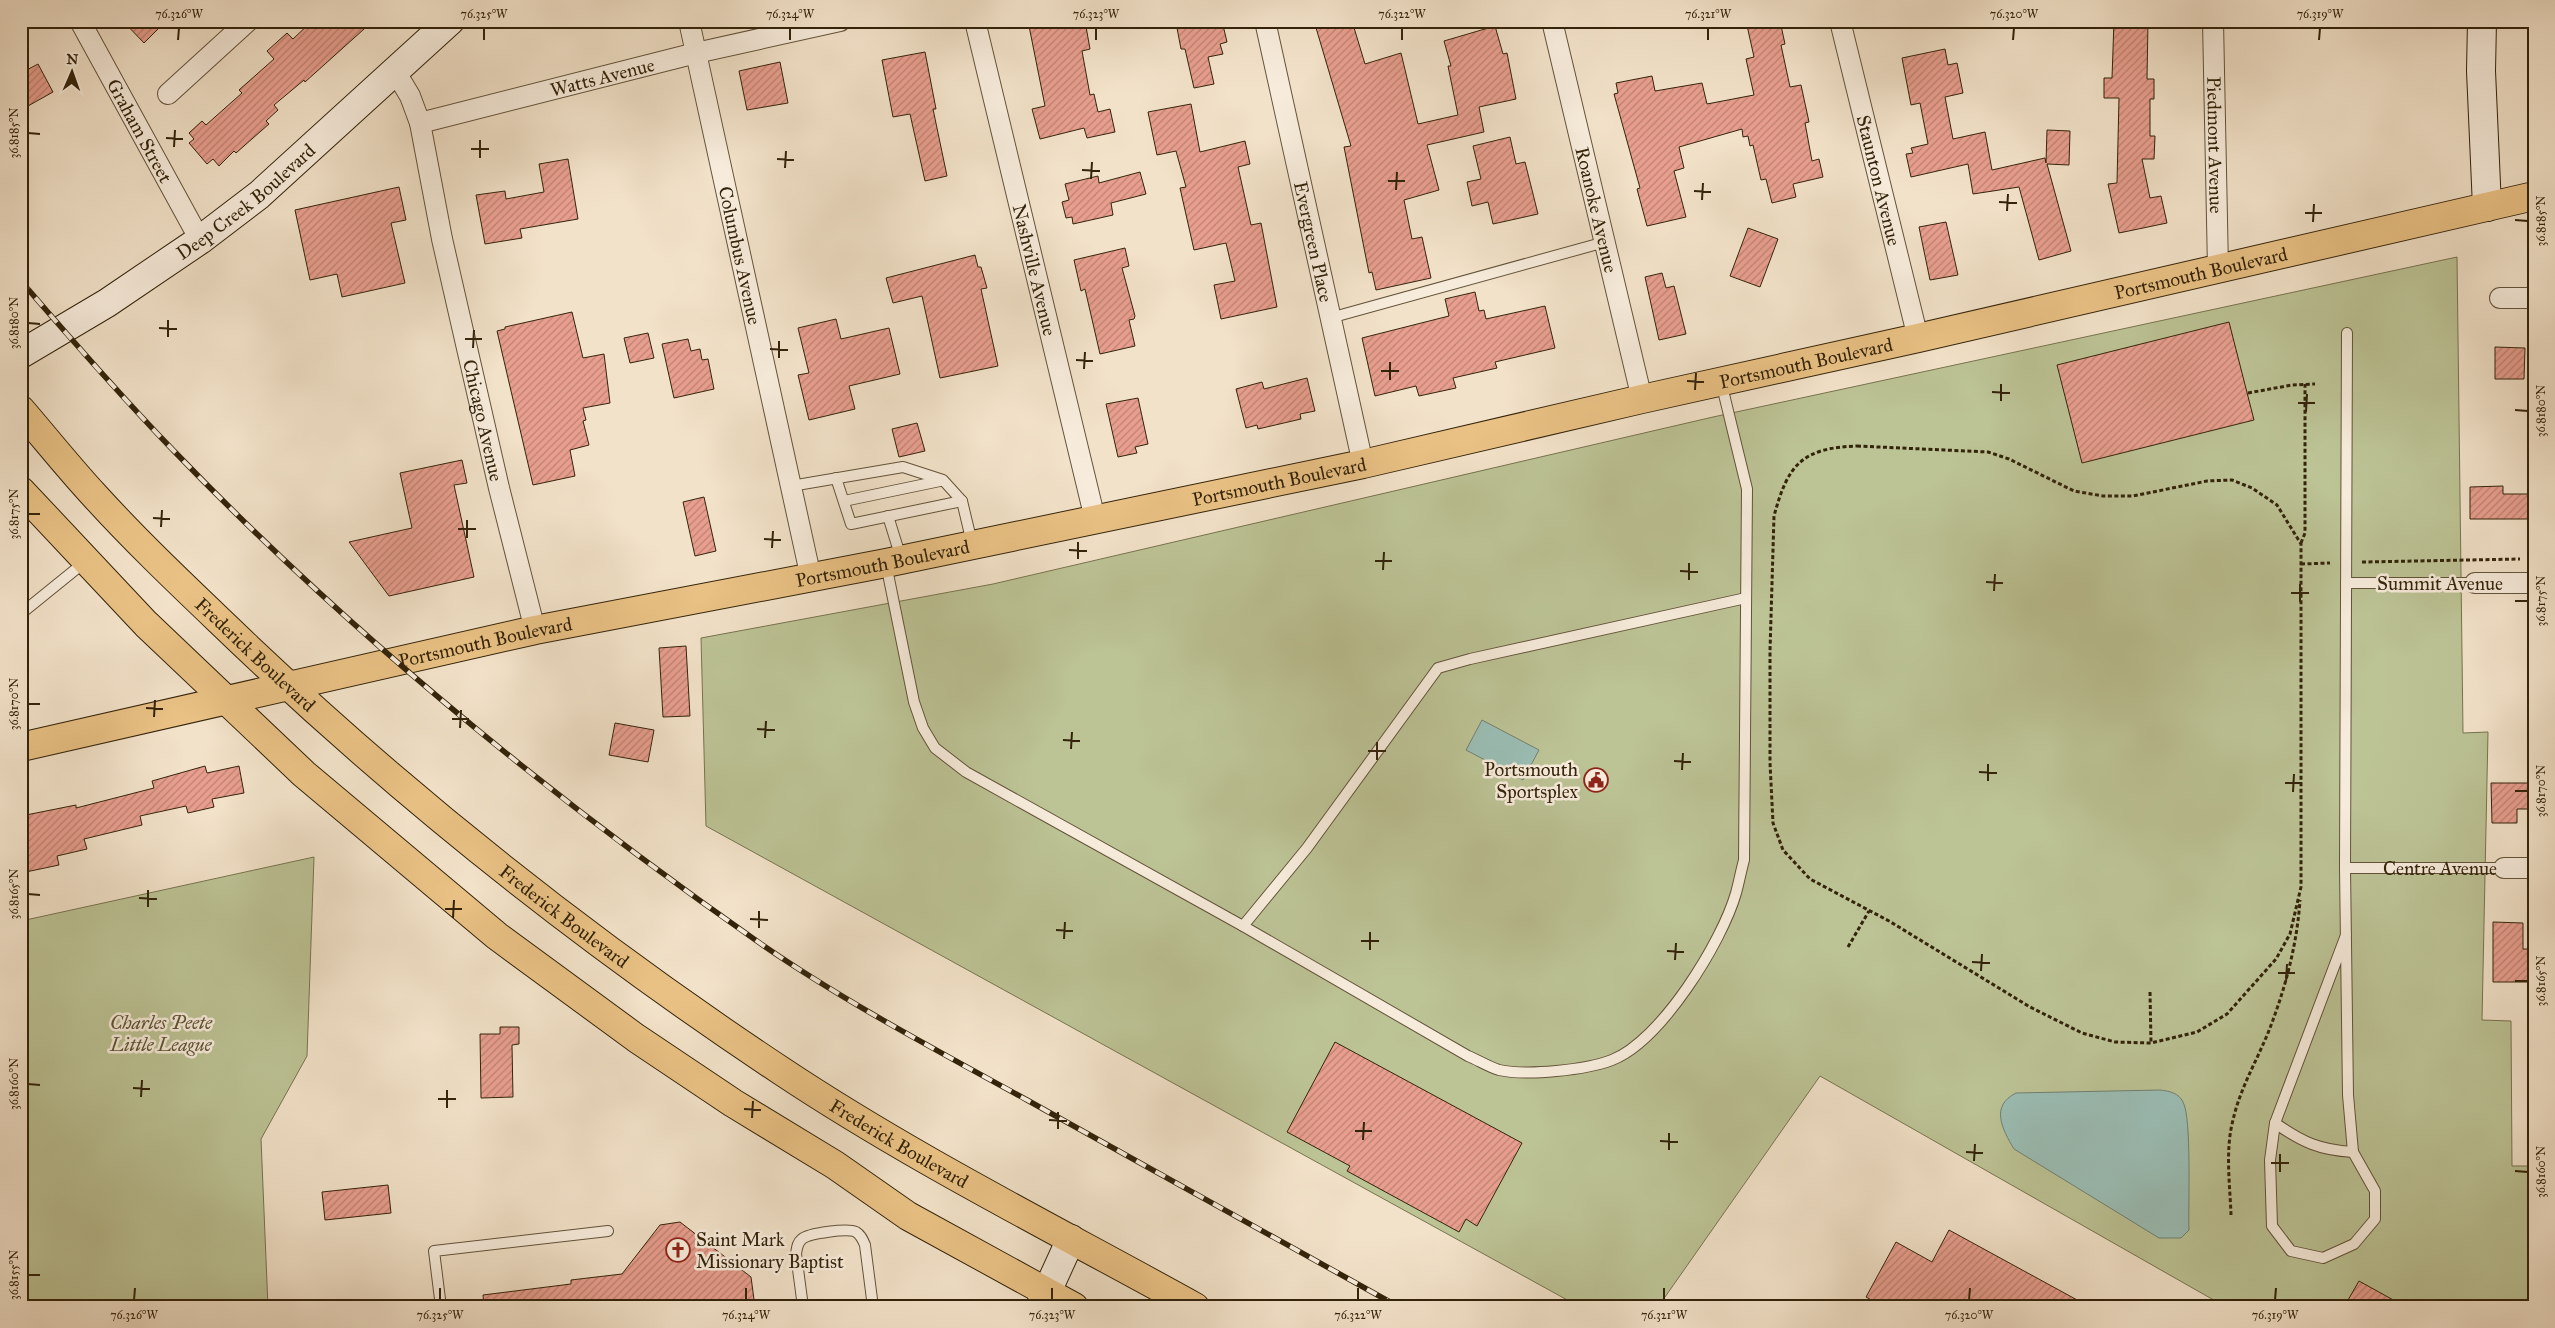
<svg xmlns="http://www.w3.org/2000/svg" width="2555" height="1328" font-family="'IM FELL Great Primer',serif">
<defs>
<pattern id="building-hatch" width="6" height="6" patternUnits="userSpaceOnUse" patternTransform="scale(1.25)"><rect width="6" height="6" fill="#e99f8f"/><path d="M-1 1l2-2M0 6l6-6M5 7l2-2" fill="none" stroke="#bd8173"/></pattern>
</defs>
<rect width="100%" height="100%" fill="#f2e2c9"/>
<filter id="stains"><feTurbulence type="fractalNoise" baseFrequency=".004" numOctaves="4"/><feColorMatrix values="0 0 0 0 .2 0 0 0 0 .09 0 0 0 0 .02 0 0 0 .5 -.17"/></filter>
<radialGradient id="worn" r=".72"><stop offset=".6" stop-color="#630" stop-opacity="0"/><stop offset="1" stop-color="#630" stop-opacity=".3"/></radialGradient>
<!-- green -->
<g fill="#bcc395" stroke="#787350">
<path d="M2457,257L2463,733L2488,732L2482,1020L2511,1021L2512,1166H2534V1307H2226L1820,1076L1658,1307H1580L706,826L701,638L993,584L1713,417Z"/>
<path d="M314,857L307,1056L261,1139L268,1307H21V921Z"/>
</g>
<!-- water -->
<g fill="#9bbeb5" stroke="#718071">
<path d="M1482,720L1539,750L1523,780L1466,750Z"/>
<path d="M2160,1090C2169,1091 2179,1093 2183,1102C2192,1118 2188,1207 2189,1230L2181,1238H2159L2014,1149C2002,1129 1990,1106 2016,1093Z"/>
</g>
<!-- building -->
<g fill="url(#building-hatch)" stroke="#33230a">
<path d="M123,21H166L144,43Z"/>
<path d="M312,21H373L305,82L304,80L274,105L278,110L266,121L269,124L236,153L234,151L219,166L213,159L207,164L189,143L194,139L189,133L202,121L206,125L242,93L239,90L274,59L267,51L287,33L293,39Z"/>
<path d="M1028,21H1085L1090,49L1082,51L1090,95L1094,94L1098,112L1110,109L1115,132L1087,138L1084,128L1040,139L1032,109L1045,106Z"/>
<path d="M1212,21H1222L1227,42L1220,44L1223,54L1208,57L1214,84L1194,88L1185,49H1181L1177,28Z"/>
<path d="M1314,21H1352L1365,64L1401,53L1418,124L1458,115L1448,66H1451L1444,41L1495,26L1503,54L1507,53L1516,99L1479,107L1484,132L1427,145L1439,190L1404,200L1412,239L1422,237L1431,278L1376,290L1372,272L1369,273L1344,147L1351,146Z"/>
<path d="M1746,21H1780L1785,44L1781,45L1790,87L1801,85L1809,122L1805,123L1812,161L1819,159L1823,177L1793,184L1796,197L1772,203L1766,179L1761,180L1753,145L1750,146L1748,136L1743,137L1742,129L1679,147L1684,168L1674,171L1686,217L1647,226L1637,189L1640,188L1614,94L1618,93L1616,83L1652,76L1655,91L1702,83L1707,104L1754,95L1746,59L1754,57Z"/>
<path d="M2114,21H2148L2147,79H2154V99H2150V136H2155L2154,159H2142L2150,198L2161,196L2167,223L2119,233L2108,184L2117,183L2119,98H2104V78H2112Z"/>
<path d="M1945,49L1948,65L1957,63L1963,93L1945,97L1953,139L1985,132L1992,170L2045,158L2046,163L2047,130L2070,131L2069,165L2047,164L2071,251L2039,260L2019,187L1973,194L1968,164L1911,177L1906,154L1913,153L1911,148L1928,144L1920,103L1911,105L1902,58Z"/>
<path d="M925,52L936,109H933L947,176L925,181L910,114L893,117L882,60Z"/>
<path d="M780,62L788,103L747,110L739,71Z"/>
<path d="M38,64L53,92L28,106L21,94V73Z"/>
<path d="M1191,104L1200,152L1245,141L1250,164L1238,167L1251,225L1261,223L1277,307L1221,319L1214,285L1235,281L1226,243L1194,250L1180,188L1186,187L1176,151L1157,155L1148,112Z"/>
<path d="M1510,137L1516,164L1525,162L1538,214L1493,224L1488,202L1472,206L1467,182L1481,179L1473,146Z"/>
<path d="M568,159L578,219L520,229L522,238L485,244L476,195L505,191L506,199L544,192L539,164Z"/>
<path d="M1140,172L1146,194L1111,203L1113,215L1073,224L1072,217L1066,218L1062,202L1069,200L1065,184L1098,176L1099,183Z"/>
<path d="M399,187L406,220L391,223L405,283L342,297L337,274L310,280L295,210Z"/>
<path d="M1946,222L1958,275L1930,280L1919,227Z"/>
<path d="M1748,228L1778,239L1760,287L1730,276Z"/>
<path d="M1125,248L1129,266L1122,268L1135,316L1134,319L1129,320L1135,346L1100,354L1085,289L1081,291L1074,260Z"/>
<path d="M975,255L978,267H981L987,288L981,289L998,366L940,378L922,296L893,303L886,278Z"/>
<path d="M1662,273L1666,288L1674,286L1686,334L1659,340L1645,277Z"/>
<path d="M1475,292L1479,311L1484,310L1486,319L1545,306L1555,348L1495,362L1497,368L1453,378L1456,388L1419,396L1416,386L1375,396L1362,338L1449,316L1445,299Z"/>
<path d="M572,312L583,358L604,354L610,403L583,408L586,420L583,421L589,445L570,450L575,476L533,485L497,331L505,329V327Z"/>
<path d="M836,319L841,339L889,328L900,374L849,386L855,409L809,420L798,375L809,373L798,328Z"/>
<path d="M2229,322L2254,420L2082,463L2057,365Z"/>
<path d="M648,333L654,358L630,363L624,338Z"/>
<path d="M688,339L691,351L700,349L702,360L708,359L714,389L674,398L662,344Z"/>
<path d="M2495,347L2525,348L2524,379H2495Z"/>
<path d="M1307,378L1315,411L1300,414L1301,419L1258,429L1257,425L1246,428L1236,389L1262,382L1264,389Z"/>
<path d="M1138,398L1148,444L1135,447L1137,453L1118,457L1106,404Z"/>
<path d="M917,423L925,451L899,457L892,429Z"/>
<path d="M462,460L467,483L454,485L474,577L389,596L349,542L412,528L400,473Z"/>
<path d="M2503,486V494H2530L2529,519H2470V487Z"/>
<path d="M704,497L716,551L695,556L683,502Z"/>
<path d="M686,646L690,716L663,717L659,648Z"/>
<path d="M615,723L654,730L648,762L609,755Z"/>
<path d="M205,766L207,773L239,766L244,793L212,799L214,807L188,813L186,806L140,816L142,825L84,839L87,849L57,856L59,865L21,873V816L76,805V808L154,788L152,781Z"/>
<path d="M2491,783H2530V809H2517V823H2492Z"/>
<path d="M2493,922L2523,923V949H2528V982H2493Z"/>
<path d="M500,1027H519V1044L512,1045L513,1097L481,1098L480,1034H500Z"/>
<path d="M1335,1042L1522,1143L1477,1226L1466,1219L1459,1232L1347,1171L1350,1166L1287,1132Z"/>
<path d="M388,1185L391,1213L325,1220L322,1192Z"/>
<path d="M680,1222L751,1277L755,1307H484L483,1295L571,1284V1280L622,1274L660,1225Z"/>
<path d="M1949,1230L2090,1307H1884L1866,1297L1896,1242L1932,1262Z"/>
<path d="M2359,1281L2406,1307H2344Z"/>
</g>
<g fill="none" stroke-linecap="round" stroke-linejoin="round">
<!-- lane casing -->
<g stroke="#63533a" stroke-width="12">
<g id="lane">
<path d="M1330,318L1605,242"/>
<path d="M836,478L851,524L962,501"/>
<path d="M791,486L903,467L943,480L962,501L972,543"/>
<path d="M844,501L940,481"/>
<path d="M888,516L901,558"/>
<path d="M886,564L914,702L923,728L935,748L966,772L1243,926L1468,1056C1478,1060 1489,1067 1499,1070C1527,1076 1586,1070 1612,1060C1661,1041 1722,942 1736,893C1739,882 1741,871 1744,860L1747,489L1721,382"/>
<path d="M2346,583H2475"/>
<path d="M21,609V664"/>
<path d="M23,612L86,561"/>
<path id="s1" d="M2345,868H2504"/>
<path d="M1243,926L1307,848L1438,668L1470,659L1746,598"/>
<path d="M2346,935L2275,1123L2270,1160L2272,1226L2291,1251L2323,1258L2354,1244L2375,1219V1191L2353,1152L2348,1095L2345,868L2347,333"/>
<path d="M2275,1123C2302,1142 2319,1150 2353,1152"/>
<path d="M441,1307L434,1251L608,1231"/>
<path d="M803,1307L796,1254C797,1248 797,1243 802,1239C809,1233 848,1228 856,1232C861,1235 863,1240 865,1245L873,1307"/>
</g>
</g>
<!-- street casing -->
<g stroke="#63533a" stroke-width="22">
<g id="street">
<path id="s2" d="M80,21L200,240"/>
<path id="s3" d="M689,21L811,578"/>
<path id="s4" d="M975,21L1095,519"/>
<path id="s5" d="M1265,21L1363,464"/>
<path id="s6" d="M1552,21L1642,399"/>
<path id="s7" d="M1840,21L1918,338"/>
<path id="s8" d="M2213,21L2218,269"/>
<path id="s9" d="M395,71L410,96L420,123L442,239L499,488L535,630"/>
<path d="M168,94L248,21"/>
<path id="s10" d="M420,123L696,53L840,21"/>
<path d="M2500,298H2534"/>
<path d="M2475,583H2534"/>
<path d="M2504,868H2534"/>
</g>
</g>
<!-- secondary casing -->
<g stroke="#33230a" stroke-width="30">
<g id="secondary">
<path d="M2482,21L2481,71L2487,207"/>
<path id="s11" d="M21,354L107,303L200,240L259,195L450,21"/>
<path d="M1040,1307L1071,1239"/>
</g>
</g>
<!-- primary casing -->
<g stroke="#33230a" stroke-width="30">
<g id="primary">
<path id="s12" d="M21,410C46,439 69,468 94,495C143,549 196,598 248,648C413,804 590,944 780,1070C912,1158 1056,1230 1195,1307"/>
<path d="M21,491L146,624L304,774L497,936L636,1038L733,1103L835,1165L908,1216L1074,1307"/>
<path id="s13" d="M21,747L535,630L886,563L1363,464L1642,399L1918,338L2534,196"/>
</g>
</g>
<!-- path -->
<g stroke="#33230a" stroke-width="3" stroke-dasharray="4 2.5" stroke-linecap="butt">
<path d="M2248,393L2292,385L2315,384"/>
<path d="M1857,446L1988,452L2009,459L2074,491L2103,496H2133L2207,481L2232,480L2252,488L2277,505L2301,544V887L2290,934L2276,959L2227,1014L2197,1032L2151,1043L2115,1042L2082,1033L2030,1007L1889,921L1810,879L1783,850L1773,823L1770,763V651L1774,516C1788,464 1802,448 1857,446Z"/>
<path d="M2301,543L2305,533V384"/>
<path d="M2362,562L2520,559"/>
<path d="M2301,564L2330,563"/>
<path d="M1848,947L1869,911"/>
<path d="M2150,992L2151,1043"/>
<path d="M2231,1215C2230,1185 2225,1150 2233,1120C2240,1089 2256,1062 2268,1033C2285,990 2297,945 2300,900"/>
</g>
<!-- lane -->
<use href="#lane" stroke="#f7ecdc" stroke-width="10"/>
<!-- street -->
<use href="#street" stroke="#f7ecdc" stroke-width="20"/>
<!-- secondary -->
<use href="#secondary" stroke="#f7ecdc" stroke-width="28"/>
<!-- primary -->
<use href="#primary" stroke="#e9c184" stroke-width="28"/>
<!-- rail casing -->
<g stroke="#33230a" stroke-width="5.5">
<path id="rail" d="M21,281C70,338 120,395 172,449C351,635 553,799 764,946C847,1003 938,1051 1027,1100C1151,1169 1275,1238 1399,1307"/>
</g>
<!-- rail -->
<use href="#rail" stroke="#f7ecdc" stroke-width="4" stroke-dasharray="11" stroke-linecap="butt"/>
</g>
<!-- ticks -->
<path fill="none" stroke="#33230a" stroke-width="2" d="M178,40L179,28M484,40V28M790,40V28M1096,40V28M1402,40V28M1708,40V28M2013,40L2014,28M2319,40L2320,28M28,133L40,134M166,138L183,139M174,147L175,130M471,149H489M480,158V140M777,159L794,160M785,168L786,151M1082,170L1100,171M1091,179L1092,162M1388,181H1405M1396,190L1397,172M1694,191L1711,192M1702,200L1703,183M1999,202L2017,203M2007,211L2008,194M2305,213H2322M2515,220L2528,221M2313,222L2314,204M28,323L40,324M159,328L177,329M168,337V320M465,339H482M473,348L474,330M770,349L788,350M779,358V341M1076,360L1093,361M1084,369L1085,352M1381,371H1399M1390,380V362M1687,381L1704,382M1695,390L1696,373M1992,392L2010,393M2001,401V384M2298,403H2315M2515,410L2528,411M2306,412L2307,394M28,514H40M153,518L170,519M161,527L162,510M458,529H476M467,538V520M764,539L781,540M772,548L773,531M1069,550L1087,551M1078,559V542M1375,561H1392M1383,570L1384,552M1680,571L1698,572M1689,580V563M1986,582L2003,583M1994,591L1995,574M2291,593H2309M2515,601H2528M2300,602V584M28,704H40M146,708L163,709M154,717L155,700M452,719H469M460,728L461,710M757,729L775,730M765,738L766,721M1063,740L1080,741M1071,749L1072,732M1368,751H1386M1377,760V742M1674,761L1691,762M1682,770L1683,753M1979,772L1997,773M1988,781V764M2285,783H2302M2515,791H2528M2293,792L2294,774M28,894L40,895M139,898L157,899M148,907V890M445,909H462M453,918L454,900M750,919L768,920M759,928V911M1056,930L1073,931M1064,939L1065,922M1361,941H1379M1370,950V932M1667,951L1684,952M1675,960L1676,943M1972,962L1990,963M1981,971L1982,954M2278,973H2295M2515,981H2528M2286,982L2287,964M28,1084L40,1085M133,1088L150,1089M141,1097L142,1080M438,1099H456M447,1108V1090M744,1109L761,1110M752,1118L753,1101M1049,1120L1067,1121M1058,1129V1112M1355,1131H1372M1363,1140L1364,1122M1660,1141L1678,1142M1669,1150V1133M1966,1152L1983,1153M1974,1161L1975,1144M2271,1163H2289M2515,1171L2528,1172M2280,1172V1154M28,1275H40M134,1300L135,1288M440,1300V1288M746,1300V1288M1052,1300V1288M1358,1300V1288M1664,1300V1288M1969,1300L1970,1288M2275,1300L2276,1288"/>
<!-- icons -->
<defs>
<g id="civic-ring" transform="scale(1.25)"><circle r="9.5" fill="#f7ecdc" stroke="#8f2418" stroke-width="1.5"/><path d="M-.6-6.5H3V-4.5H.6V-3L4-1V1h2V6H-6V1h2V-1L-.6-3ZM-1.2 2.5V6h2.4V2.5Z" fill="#8f2418"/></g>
<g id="church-ring" transform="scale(1.25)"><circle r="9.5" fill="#f7ecdc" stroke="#8f2418" stroke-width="1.5"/><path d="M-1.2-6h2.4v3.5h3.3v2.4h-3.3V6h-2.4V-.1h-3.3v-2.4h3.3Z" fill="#8f2418"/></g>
</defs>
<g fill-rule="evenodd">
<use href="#civic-ring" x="1596" y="780"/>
<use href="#church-ring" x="678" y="1250"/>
</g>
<g text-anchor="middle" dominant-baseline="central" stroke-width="5" stroke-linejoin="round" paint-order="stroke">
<!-- street labels -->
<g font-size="19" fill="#33230a" stroke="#f7ecdc">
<text stroke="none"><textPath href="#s10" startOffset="188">Watts Avenue</textPath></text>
<text stroke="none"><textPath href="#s2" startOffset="125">Graham Street</textPath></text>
<text stroke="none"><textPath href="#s8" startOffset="124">Piedmont Avenue</textPath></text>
<text stroke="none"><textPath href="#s7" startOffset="164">Staunton Avenue</textPath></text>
<text stroke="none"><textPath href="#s11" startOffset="272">Deep Creek Boulevard</textPath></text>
<text stroke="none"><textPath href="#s6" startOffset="194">Roanoke Avenue</textPath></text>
<text stroke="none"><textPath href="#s5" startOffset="226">Evergreen Place</textPath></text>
<text stroke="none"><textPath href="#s3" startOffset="240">Columbus Avenue</textPath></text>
<text stroke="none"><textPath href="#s4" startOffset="256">Nashville Avenue</textPath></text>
<text stroke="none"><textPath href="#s13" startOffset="2231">Portsmouth Boulevard</textPath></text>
<text stroke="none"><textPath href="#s13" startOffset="1826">Portsmouth Boulevard</textPath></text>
<text stroke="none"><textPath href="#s9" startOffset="362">Chicago Avenue</textPath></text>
<text stroke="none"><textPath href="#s13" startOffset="1286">Portsmouth Boulevard</textPath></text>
<text stroke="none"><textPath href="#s13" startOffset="881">Portsmouth Boulevard</textPath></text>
<text x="2440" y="583">Summit Avenue</text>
<text stroke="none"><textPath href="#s13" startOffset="476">Portsmouth Boulevard</textPath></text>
<text stroke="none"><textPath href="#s12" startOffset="339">Frederick Boulevard</textPath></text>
<text stroke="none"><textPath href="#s1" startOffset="95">Centre Avenue</textPath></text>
<text stroke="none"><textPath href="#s12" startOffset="744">Frederick Boulevard</textPath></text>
<text stroke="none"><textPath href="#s12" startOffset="1149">Frederick Boulevard</textPath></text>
</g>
<!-- poi labels -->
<g font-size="19" fill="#33230a" stroke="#f7ecdc" text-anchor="end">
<text x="1578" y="769">Portsmouth<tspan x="1578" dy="22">Sportsplex</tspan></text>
<text x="696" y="1239" text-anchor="start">Saint Mark<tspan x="696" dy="22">Missionary Baptist</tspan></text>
</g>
<!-- park labels -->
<g font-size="19" font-style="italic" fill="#5c5334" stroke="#f7ecdc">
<text x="161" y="1022">Charles Peete<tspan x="161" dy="22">Little League</tspan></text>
</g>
</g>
<!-- margin -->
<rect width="2555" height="1328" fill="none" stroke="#f2e2c9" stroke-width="55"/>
<!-- north arrow -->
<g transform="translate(72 72) rotate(2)" stroke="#f7ecdc" stroke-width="4" paint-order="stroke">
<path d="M0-4L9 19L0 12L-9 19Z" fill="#33230a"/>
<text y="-8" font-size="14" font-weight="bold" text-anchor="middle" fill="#33230a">N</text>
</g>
<rect x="28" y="28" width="2500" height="1272" fill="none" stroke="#33230a" stroke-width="2"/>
<g font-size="12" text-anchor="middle" fill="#33230a">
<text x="179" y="18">76.326°W</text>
<text x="484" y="18">76.325°W</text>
<text x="790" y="18">76.324°W</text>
<text x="1096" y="18">76.323°W</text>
<text x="1402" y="18">76.322°W</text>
<text x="1708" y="18">76.321°W</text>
<text x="2014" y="18">76.320°W</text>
<text x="2320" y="18">76.319°W</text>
<text transform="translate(14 133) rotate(-90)" y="4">36.8185°N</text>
<text transform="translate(2541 221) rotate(-90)" y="4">36.8185°N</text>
<text transform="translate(14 323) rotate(-90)" y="4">36.8180°N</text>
<text transform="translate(2541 411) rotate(-90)" y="4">36.8180°N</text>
<text transform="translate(14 514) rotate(-90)" y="4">36.8175°N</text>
<text transform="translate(2541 601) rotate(-90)" y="4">36.8175°N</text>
<text transform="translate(14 704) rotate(-90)" y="4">36.8170°N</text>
<text transform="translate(2541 791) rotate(-90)" y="4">36.8170°N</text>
<text transform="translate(14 894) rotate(-90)" y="4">36.8165°N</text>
<text transform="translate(2541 981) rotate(-90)" y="4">36.8165°N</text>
<text transform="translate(14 1084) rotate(-90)" y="4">36.8160°N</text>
<text transform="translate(2541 1172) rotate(-90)" y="4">36.8160°N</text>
<text transform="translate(14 1275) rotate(-90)" y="4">36.8155°N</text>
<text x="134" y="1319">76.326°W</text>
<text x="440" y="1319">76.325°W</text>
<text x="746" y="1319">76.324°W</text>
<text x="1052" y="1319">76.323°W</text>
<text x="1358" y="1319">76.322°W</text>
<text x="1664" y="1319">76.321°W</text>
<text x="1969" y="1319">76.320°W</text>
<text x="2275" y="1319">76.319°W</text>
</g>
<rect width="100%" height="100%" filter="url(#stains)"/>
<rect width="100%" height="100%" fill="url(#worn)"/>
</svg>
